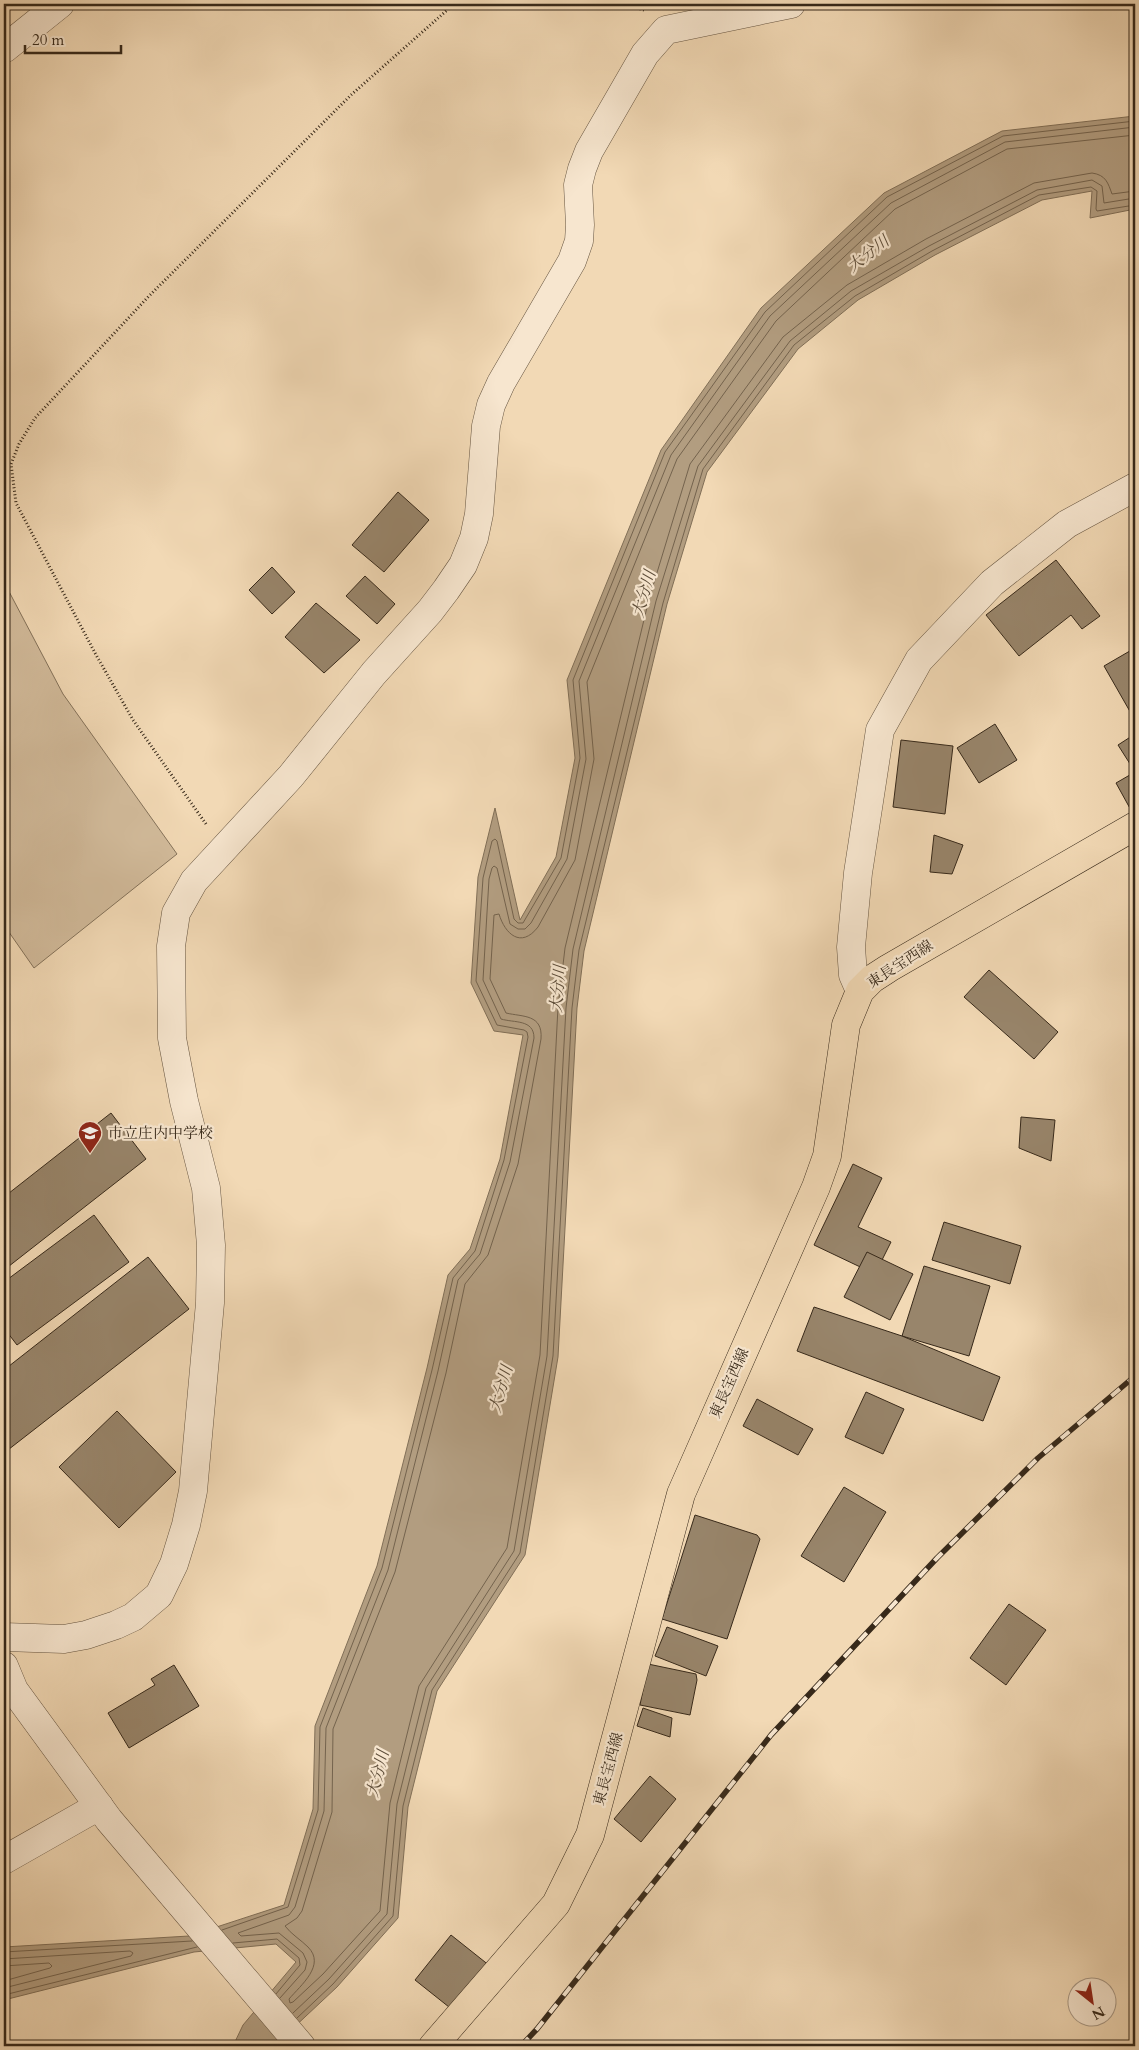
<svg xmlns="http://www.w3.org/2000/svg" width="1139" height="2050" font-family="Cardo,'Noto Serif JP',serif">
<rect width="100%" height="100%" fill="#f2d9b5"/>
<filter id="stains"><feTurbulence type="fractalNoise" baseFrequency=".004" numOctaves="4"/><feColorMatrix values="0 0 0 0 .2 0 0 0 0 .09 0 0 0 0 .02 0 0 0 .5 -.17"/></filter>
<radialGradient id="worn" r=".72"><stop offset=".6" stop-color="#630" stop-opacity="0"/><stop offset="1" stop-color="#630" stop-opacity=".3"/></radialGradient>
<!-- green -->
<path fill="#d2bb9b" stroke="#84725a" d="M4,582L63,694L177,854L34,968L4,925Z"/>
<!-- water -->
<path fill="#b29d80" stroke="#816f57" d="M1135,116V209L1090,218L1092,191L1042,200L935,255L858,300L798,349L707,472L667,604L584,951L577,1008L558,1357L525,1555L437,1691L408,1807L398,1918L337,1987L274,2046H233L243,2025L296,1962L276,1944L194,1952L4,2000V1947L189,1936L284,1905L313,1809L315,1726L377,1566L427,1368L448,1275L470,1249L500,1159L523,1035L494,1031L471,983L478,877L495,808L520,920L556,857L575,758L567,680L661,450L761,308L884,193L1002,131Z"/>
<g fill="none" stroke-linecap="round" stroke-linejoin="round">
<!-- shore -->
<g stroke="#74634d" stroke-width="1">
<path d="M1135,135L1007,149L895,209L776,321L677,459L587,682L594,759L575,860L538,927C521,949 505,934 499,914L494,915L490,979L506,1013C523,1017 543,1014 541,1039L518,1164L488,1255L465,1284L446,1373L395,1572L333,1729L332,1812L302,1911L297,1918L285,1926C291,1934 301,1940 308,1947C326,1965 301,1985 289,1999L290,2003L293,2002L323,1974L380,1911L390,1803L419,1686L507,1548L540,1355L558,1007L565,948L649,599L690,464L783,337L847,285L926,239L1034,183L1092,173C1106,175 1108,183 1112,194L1135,191"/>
<path d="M222,1930L288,1907L318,1810L320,1727L382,1568L432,1370L453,1278L475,1251L504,1160L528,1037L527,1032L524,1030L497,1025L476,981L483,878L492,841L495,839L497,841L514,919L518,923H523L561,858L580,758L573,680L665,452L765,312L887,197L1003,136L1135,121"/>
<path d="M233,1943L277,1939L299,1958L300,1965L276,1994"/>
<path d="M4,1952L192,1941"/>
<path d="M4,1959L130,1951L133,1953L131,1956L4,1988"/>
<path d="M4,1966L49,1963L52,1966L50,1968L4,1981"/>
<path d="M4,1995L197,1947"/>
<path d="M280,1998L305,1970L307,1962L303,1953L279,1933L241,1936L238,1933L289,1915L295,1907L324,1811L326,1728L388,1570L438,1371L458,1280L480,1254L510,1162L534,1038C534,1019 514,1023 501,1019L483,980L489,879L492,868L494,866L497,868L510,924L518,929H525L531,923L567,859L586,759L579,681L671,455L770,316L891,203L1005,142L1135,127"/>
<path d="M293,2013L329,1979L387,1914L397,1804L426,1688L514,1551L547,1356L566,1008L573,949L656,601L698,466L790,341L851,291L929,246L1037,190L1092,180L1102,186L1104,203L1135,198"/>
<path d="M297,2018L333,1984L393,1916L403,1806L432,1690L520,1553L553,1356L572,1008L579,950L663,603L703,469L794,345L855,296L932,251L1039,195L1091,187L1097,191L1096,209L1097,211L1135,205"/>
</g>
</g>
<!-- building -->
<g fill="#98856b" stroke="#37291a">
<path d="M398,492L429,520L384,572L352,545Z"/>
<path d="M1056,560L1100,616L1082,629L1071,615L1019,656L986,615Z"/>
<path d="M272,567L295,592L272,614L249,590Z"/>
<path d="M365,576L395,604L377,624L346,596Z"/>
<path d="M316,603L360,640L324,673L285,637Z"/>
<path d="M1135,648V713L1132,715L1104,666Z"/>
<path d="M995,724L1017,760L979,783L957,748Z"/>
<path d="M1135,734V765L1132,767L1118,745Z"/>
<path d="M901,740L953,746L945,814L893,807Z"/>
<path d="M1135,772V811L1132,812L1116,783Z"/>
<path d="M934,835L963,845L952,874L930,872Z"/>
<path d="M989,970L1058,1032L1034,1059L964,997Z"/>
<path d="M111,1113L146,1159L4,1270V1197Z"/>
<path d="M1021,1117L1055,1120L1051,1161L1019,1148Z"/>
<path d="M853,1164L882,1178L858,1227L891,1242L875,1274L814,1245Z"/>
<path d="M94,1215L129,1262L17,1345L4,1328V1282Z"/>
<path d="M944,1222L1021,1246L1010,1284L932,1260Z"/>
<path d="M867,1252L913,1274L890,1320L844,1297Z"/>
<path d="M148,1257L189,1309L4,1453V1370Z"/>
<path d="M924,1266L990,1286L969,1356L902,1336Z"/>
<path d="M814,1307L902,1336L1000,1377L983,1421L797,1351Z"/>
<path d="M866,1392L904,1409L883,1454L845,1437Z"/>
<path d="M757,1399L813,1429L798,1455L743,1426Z"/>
<path d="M117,1411L176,1472L119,1528L59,1467Z"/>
<path d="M844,1487L886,1512L844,1582L801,1556Z"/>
<path d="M695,1515L757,1535L760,1539L727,1639L662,1619Z"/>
<path d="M1009,1604L1046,1630L1006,1685L970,1658Z"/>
<path d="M667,1627L718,1646L706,1676L655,1656Z"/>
<path d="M648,1664L696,1674L697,1680L690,1715L640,1705Z"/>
<path d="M174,1665L199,1706L129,1748L108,1713L155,1685L151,1679Z"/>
<path d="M643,1708L672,1718L670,1737L637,1726Z"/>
<path d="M650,1776L676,1799L641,1842L614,1819Z"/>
<path d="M451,1935L490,1966L454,2011L415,1980Z"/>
</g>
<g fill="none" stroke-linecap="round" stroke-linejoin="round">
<!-- minor casing -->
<g stroke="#665541" stroke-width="29">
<g id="minor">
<path d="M4,49L60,4"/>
<path d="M860,991L853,975L851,947L858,873L880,730L919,660L992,583L1067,524L1135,487"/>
<path d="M4,1637L64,1639L86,1635L116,1625L133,1617L159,1595L174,1564L186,1525L193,1491L210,1303L211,1245L206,1188L184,1101L172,1038L171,946L176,913L194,881L291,776L374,673L430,611L446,590L463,565L474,538L479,514L486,426L491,405L501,383L572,261L579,241L580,225L578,185L582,169L589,151L645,54L666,30L791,4"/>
<path d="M4,1666L14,1690L109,1820L301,2046"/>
<path d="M4,1860L99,1806"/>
</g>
</g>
<!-- major casing -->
<g stroke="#37291a" stroke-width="29">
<path id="major" d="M433,2046L556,1904L590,1835L681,1494L816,1187L827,1156L846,1025L860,991L872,979L889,968L1135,826"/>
</g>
<!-- path -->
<g stroke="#37291a" stroke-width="3" stroke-dasharray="1 2.5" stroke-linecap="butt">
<path d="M623,4L644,10"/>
<path d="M206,824L133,720L95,653L16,503L11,464L19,444L35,418L149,296L351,95L454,4"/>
</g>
<!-- minor -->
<use href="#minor" stroke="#f7e6cf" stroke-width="28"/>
<!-- major -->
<use href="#major" stroke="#f2d9b5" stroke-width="28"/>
<!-- rail casing -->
<g stroke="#37291a" stroke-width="5.5">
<path id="rail" d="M521,2046L537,2029L771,1735L937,1558L1038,1458L1135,1376"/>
</g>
<!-- rail -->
<use href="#rail" stroke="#f7e6cf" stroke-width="4" stroke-dasharray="11" stroke-linecap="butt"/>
</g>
<!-- icons -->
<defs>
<g id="school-pin" transform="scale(1.25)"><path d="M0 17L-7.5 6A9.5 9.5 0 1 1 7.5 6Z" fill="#8f2418" stroke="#f7e6cf"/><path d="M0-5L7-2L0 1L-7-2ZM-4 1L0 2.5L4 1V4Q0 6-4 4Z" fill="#fff"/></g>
</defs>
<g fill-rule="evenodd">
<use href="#school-pin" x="90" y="1133"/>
</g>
<g text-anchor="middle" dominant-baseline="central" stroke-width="4.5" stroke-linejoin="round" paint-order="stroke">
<!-- street labels -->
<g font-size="15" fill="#37291a" stroke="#f7e6cf">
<text transform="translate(900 964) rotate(-33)">東長宝西線</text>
<text transform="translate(729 1383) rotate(-66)">東長宝西線</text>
<text transform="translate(608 1769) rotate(-75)">東長宝西線</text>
</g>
<!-- poi labels -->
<g font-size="15" fill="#37291a" stroke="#f7e6cf" text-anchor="start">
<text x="108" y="1133">市立庄内中学校</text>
</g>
<!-- water labels -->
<g font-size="16" font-style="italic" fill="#5c4c39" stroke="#f7e6cf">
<text transform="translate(868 254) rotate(-38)">大分川</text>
<text transform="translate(644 594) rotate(-74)">大分川</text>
<text transform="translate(558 989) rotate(-85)">大分川</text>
<text transform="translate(501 1389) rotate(-74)">大分川</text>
<text transform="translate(378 1774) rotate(-76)">大分川</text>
</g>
</g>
<!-- margin -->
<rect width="1139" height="2050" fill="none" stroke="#f2d9b5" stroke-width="20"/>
<rect x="5" y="5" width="1129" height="2040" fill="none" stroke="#37291a" stroke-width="2.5"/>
<rect x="10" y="10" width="1119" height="2030" fill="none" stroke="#37291a"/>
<!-- north arrow -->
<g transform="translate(1092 2002) rotate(150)"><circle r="24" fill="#f7e6cf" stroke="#aa9a87"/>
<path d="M0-4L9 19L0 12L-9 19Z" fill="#8f2418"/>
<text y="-8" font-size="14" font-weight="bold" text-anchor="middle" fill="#37291a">N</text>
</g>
<!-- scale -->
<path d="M25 45v8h96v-8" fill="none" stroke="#37291a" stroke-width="2.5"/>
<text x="32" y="45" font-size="15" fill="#37291a" stroke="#f7e6cf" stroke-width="4" paint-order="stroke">20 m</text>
<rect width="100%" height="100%" filter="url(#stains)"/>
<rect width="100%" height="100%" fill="url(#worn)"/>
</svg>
